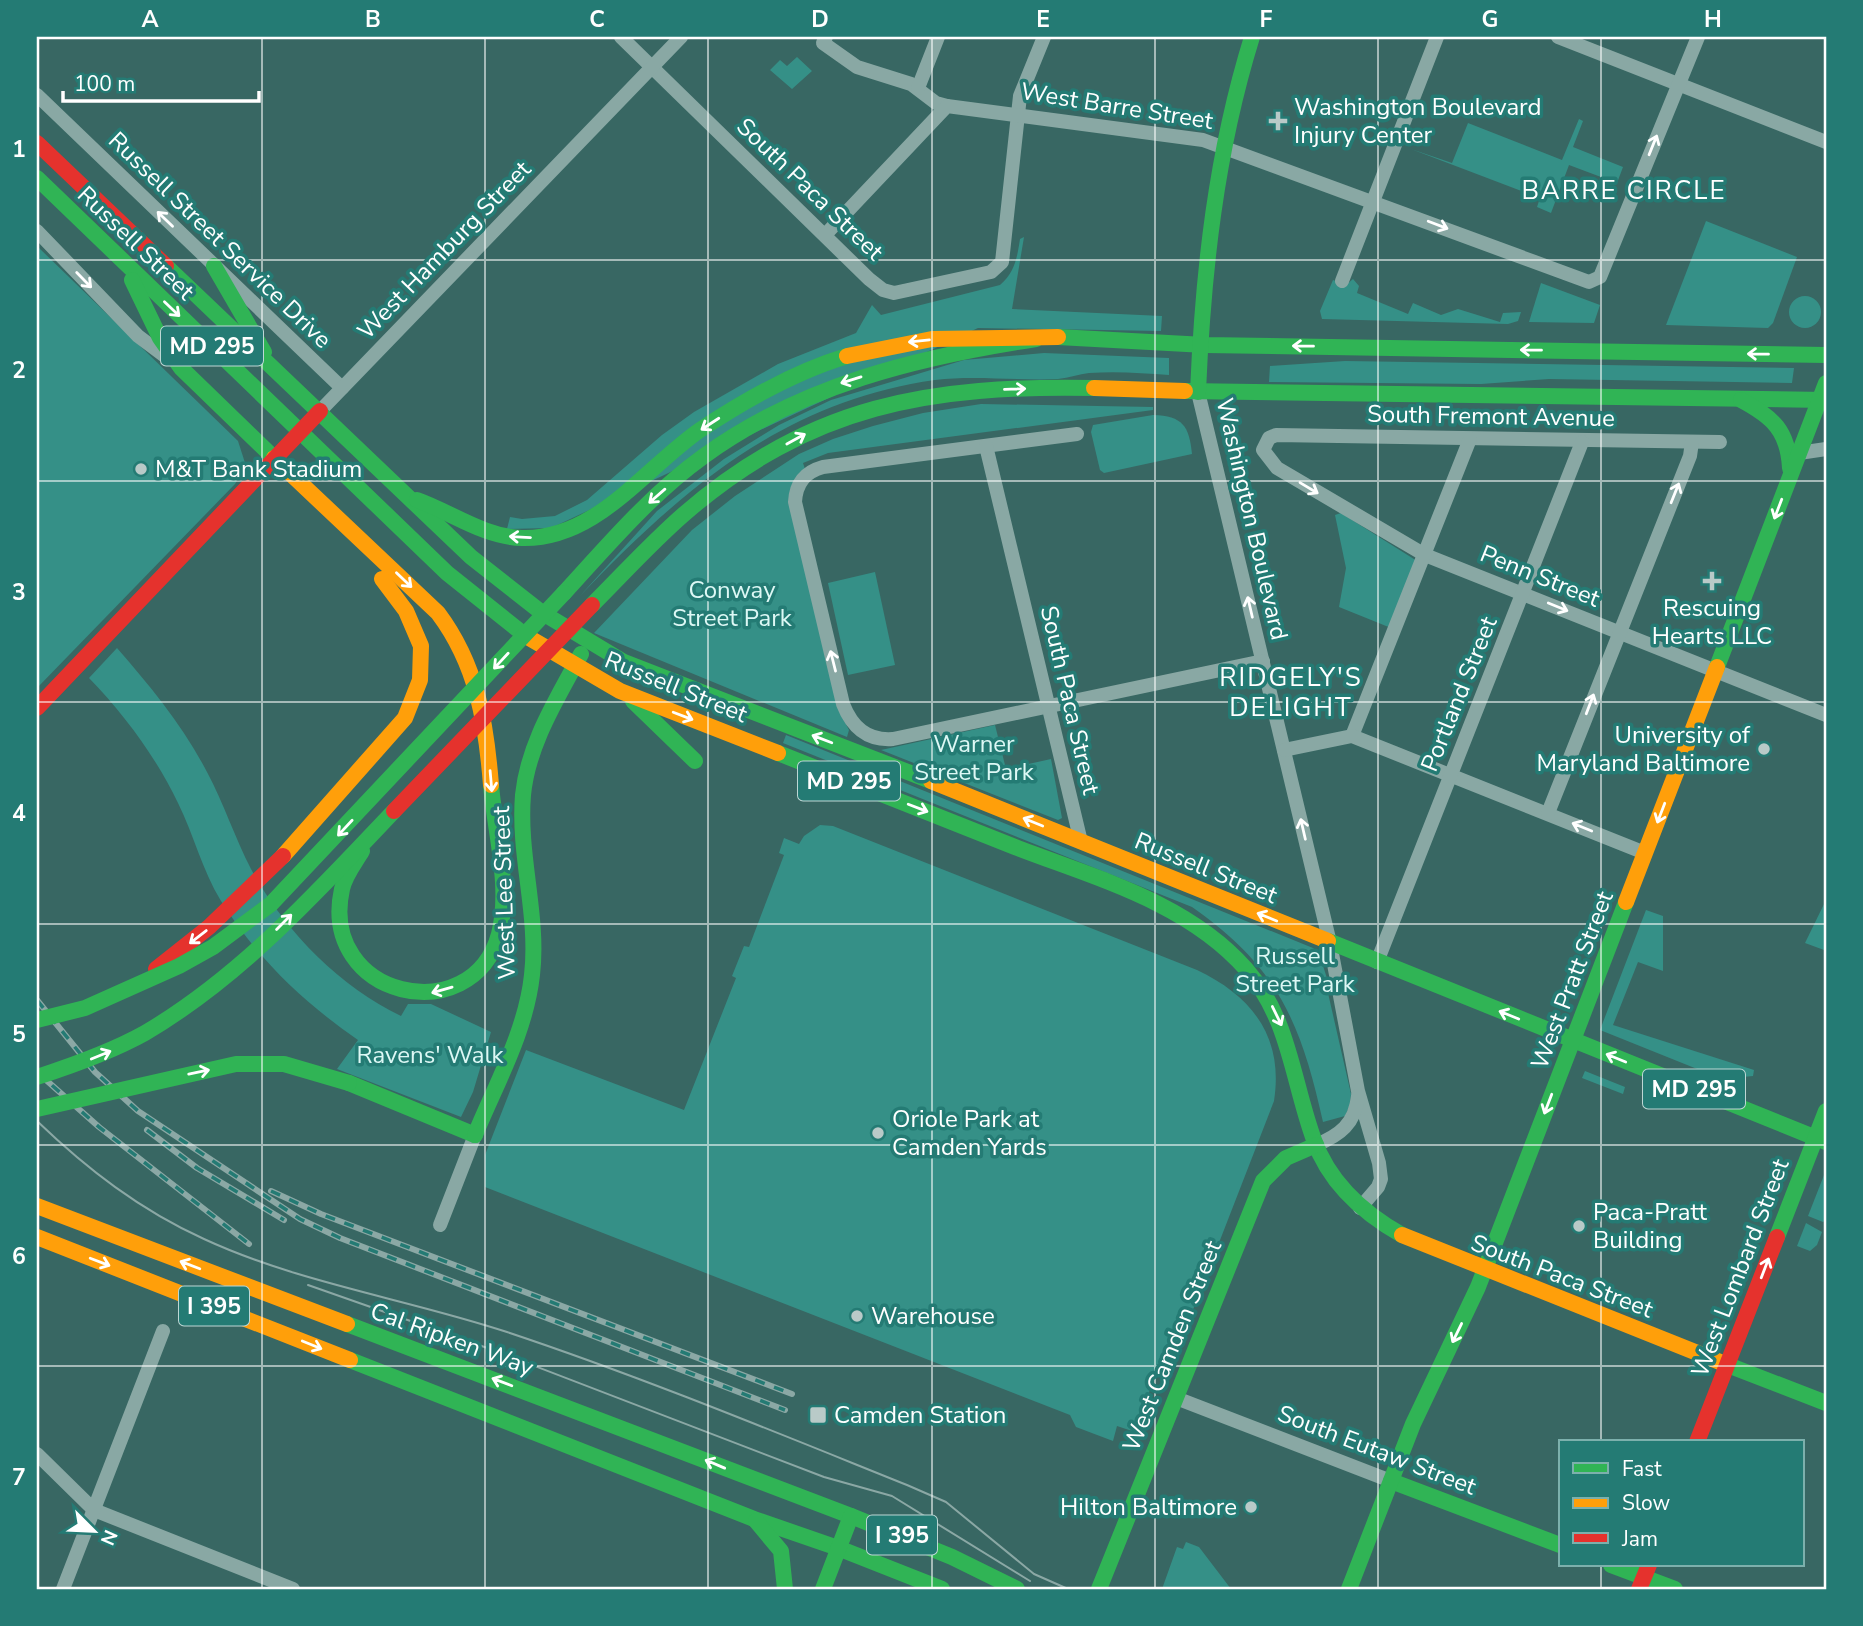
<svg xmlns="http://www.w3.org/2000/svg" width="1863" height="1626" font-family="'Nunito Sans',sans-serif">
<rect width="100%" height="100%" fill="#386763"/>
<!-- green -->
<g fill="#359087">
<path d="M797,57L812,71L792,89L770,70L780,60L787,66Z"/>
<path d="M1579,119L1583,121L1573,147L1623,167L1617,183L1569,165L1551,213L1537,207L1540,198L1411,149L1452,163L1468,123L1562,160Z"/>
<path d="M1706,221L1797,257L1773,323L1768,328L1666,325Z"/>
<path d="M1024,237L1012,309L1162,316L1161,331L978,328L551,528L507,529L510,517L522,519L555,516L587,500L662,435L694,412L778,364L856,333L872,305L881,315L1000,285C1015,272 1017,258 1020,239Z"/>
<path d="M37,246L238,441L246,466L235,484L37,688Z"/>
<path d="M1353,279L1359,286L1357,293L1408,314L1413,303L1441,315L1458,309L1500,322L1503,313L1521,312L1518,321L1508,324L1322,319L1320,311L1333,280L1346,285Z"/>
<path d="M1541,283L1600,305L1594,323L1529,322Z"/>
<circle cx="1805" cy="312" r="16"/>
<path d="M1044,353L1169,358V375C1143,373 1116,371 1089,373C1079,374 1069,378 1058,379C1018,381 975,375 935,380C784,401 681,490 579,597L657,511L724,459L779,425L831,400L964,360Z"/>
<path d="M1345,361L1794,368L1792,383L1549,379L1481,384L1269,382L1270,366Z"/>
<path d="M981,404L1153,407V410L828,453L803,463L805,469L792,489L840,713L849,730L847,737L594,633L692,530L735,496L799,454L833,439L873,426L923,413Z"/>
<path d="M1153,415C1183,416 1189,426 1192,454L1104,473L1100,470L1091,432L1093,425Z"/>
<path d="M1341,513L1417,561L1391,628L1339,607L1346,568L1335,515Z"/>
<path d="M875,572L895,665L848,675L828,583Z"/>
<path d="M117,648C151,687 183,726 207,772C224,804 235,838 251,869C284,930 339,986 401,1016L408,1004H431L491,1032L473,1092L461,1117L337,1069L358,1040C303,1002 257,958 221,901C202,870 194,835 178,803C156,757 124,714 89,678Z"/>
<path d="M995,725L1006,769L1051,759L1062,818L1058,820L881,750Z"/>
<path d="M786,735L1313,948L1319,953L1331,991L1328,993L1351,1094L1350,1105L1345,1116L1323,1122C1301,1023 1278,967 1192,907L783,743Z"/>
<path d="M820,825L833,826L1197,970C1252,996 1284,1037 1274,1101L1170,1369L1160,1365L1135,1427L1132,1431L1117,1426L1113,1441L1076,1427L1070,1415L485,1187V1155L526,1050L684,1110L736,978L732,976L744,946L749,947L784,855L779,853L784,838L799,844L804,836Z"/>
<path d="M1826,900V949L1824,950L1805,943Z"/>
<path d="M1646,910L1663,916V971L1638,962L1613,1025L1754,1070L1753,1076L1722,1079L1600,1030Z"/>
<path d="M1585,1071L1625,1087L1623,1094L1582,1078Z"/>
<path d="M1826,1170V1220L1823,1222L1808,1216Z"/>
<path d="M1806,1223L1822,1232L1817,1245L1810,1251L1797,1246Z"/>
<path d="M1186,1542L1199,1547L1231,1589H1162L1177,1547L1183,1549Z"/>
</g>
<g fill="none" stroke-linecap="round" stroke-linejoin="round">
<!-- street -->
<g stroke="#89a8a4" stroke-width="14">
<path d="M621,37L869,279L883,290L894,293L991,272L1002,262L1020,96L1044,37"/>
<path d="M826,37L823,43L857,67L911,84L936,103L947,106"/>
<path d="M1558,37L1826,142"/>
<path d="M918,88L938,37"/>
<path d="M37,95L342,388"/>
<path d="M37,231L138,336L166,357"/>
<path d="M825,235L947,106L1203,140L1589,282L1600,277L1698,37"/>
<path d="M1342,281L1437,37"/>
<path d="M1198,392L1330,943L1358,1091L1379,1163L1381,1179L1378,1187L1360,1208"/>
<path d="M320,411L681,37"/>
<path d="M1077,434L823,467C805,472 796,483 795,502L843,704C852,727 867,741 893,739L1263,661"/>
<path d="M1720,442L1276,435L1269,438L1263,450L1277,468L1425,555L1826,715"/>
<path d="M986,446L1081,842"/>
<path d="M1799,453L1826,449"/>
<path d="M1352,736L1470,439"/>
<path d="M1284,750L1352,736L1645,853"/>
<path d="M1548,813L1690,456L1692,442"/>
<path d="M1377,962L1582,442"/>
<path d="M1316,1145C1340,1135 1355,1124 1358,1096"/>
<path d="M440,1225L475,1135"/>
<path d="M1176,1398L1391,1481"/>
<path d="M37,1454L94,1510L293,1589"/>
<path d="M63,1589L163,1331"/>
</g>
<!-- fast -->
<g stroke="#30b455" stroke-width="16">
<path d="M37,178L447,573L526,636"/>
<path d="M166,266L471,557L541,612L624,662L931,781"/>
<path d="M214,266L264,352"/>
<path d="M132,280L160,338L181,368L274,458"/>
<path d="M1058,337L1205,345L1826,355"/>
<path d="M1185,391L1826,400"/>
<path d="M1198,392C1203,271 1216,153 1252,37"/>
<path d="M1741,400C1773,417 1788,431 1790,468"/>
<path d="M417,500C451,512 484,537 522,538C596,540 644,469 700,430C745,400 794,372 847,356"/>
<path d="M564,593C608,545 651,494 704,456C802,385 918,357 1036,339"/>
<path d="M592,605C622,575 651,543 683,515C810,404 931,385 1094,388"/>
<path d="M1717,667L1826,383"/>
<path d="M633,701L695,761"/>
<path d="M778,753C857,784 936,815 1015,847C1095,878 1187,902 1246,969C1290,1019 1292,1080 1314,1140C1329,1182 1363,1213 1402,1235"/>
<path d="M362,851C355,863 345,875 342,889C318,998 472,1032 499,934C511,887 495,833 491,785"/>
<path d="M1328,941L1826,1142"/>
<path d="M349,1083L475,1135"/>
<path d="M475,1135C496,1084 526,1031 532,975C539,915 518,856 523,795C528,744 557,699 581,654"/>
<path d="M1777,1237L1826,1111"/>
<path d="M347,1324L851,1516"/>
<path d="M350,1360L754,1519L838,1548"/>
<path d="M1720,1362L1826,1403"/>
<path d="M1391,1481L1560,1545"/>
<path d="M756,1521L781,1551L785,1589"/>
<path d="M838,1548L942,1589"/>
<path d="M1611,1565L1675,1589"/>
<path d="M823,1589L851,1516L952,1557L1017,1589"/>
<path d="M1099,1589L1263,1181L1286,1158L1316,1145"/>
<path d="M1349,1589L1413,1424L1478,1287L1626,902"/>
</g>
<!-- slow -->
<g stroke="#ff9f0a" stroke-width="16">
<path d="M847,356L932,339L1058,337"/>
<path d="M1094,388L1185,391"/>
<path d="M274,458L438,613C477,665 486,722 491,785"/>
<path d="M526,636L620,691L778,753"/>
<path d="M931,781L1328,941"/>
<path d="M283,856L405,718L420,680L421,646L406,611L382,579"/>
<path d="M1626,902L1717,667"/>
<path d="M37,1206L347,1324"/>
<path d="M1402,1235L1720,1362"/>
<path d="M37,1237L350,1360"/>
</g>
<!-- jam -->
<g stroke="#e5322d" stroke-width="16">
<path d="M37,143L166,266"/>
<path d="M37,708L320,411"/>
<path d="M156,969L209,927L283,856"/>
<path d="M1697,1442L1777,1237"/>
<path d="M1639,1589L1649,1565"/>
</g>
<!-- tram -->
<g stroke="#8ba8a5" stroke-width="2">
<path d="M37,1121C87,1169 140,1210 204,1239C299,1283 407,1299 507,1332C642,1377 775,1432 907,1485L946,1502L1034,1574L1068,1589"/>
<path d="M308,1285L493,1350L824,1477L892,1496L1030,1581"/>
</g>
<!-- rail casing -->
<g stroke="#8ba8a5" stroke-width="6">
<g id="rail">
<path d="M37,1000L95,1072L138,1111L300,1219L340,1238L785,1410"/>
<path d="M37,1072L99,1127L249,1244"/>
<path d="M147,1130L197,1168L284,1220"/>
<path d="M271,1191L321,1214L792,1394"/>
</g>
</g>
<!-- rail -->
<use href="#rail" stroke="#247b74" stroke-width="3.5" stroke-dasharray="10" stroke-linecap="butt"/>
<!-- fast-bridge -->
<g stroke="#30b455" stroke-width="16">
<path d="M37,1020L85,1008L179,966L213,947L271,904L564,593"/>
<path d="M37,1077C74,1065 111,1052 145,1033C242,976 318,891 394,811"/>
<path d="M37,1109L236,1064H284L349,1083"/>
</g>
<!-- jam-bridge -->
<path stroke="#e5322d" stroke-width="16" d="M394,811L592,605"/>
</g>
<!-- one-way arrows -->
<defs><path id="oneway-shaft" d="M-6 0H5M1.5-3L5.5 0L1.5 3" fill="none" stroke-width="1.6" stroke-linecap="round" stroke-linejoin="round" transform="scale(1.75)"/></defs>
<g stroke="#fff">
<use href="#oneway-shaft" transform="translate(1653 145) rotate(-68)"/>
<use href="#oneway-shaft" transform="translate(165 219) rotate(-136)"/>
<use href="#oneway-shaft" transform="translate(1438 225) rotate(21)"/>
<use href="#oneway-shaft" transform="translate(84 280) rotate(46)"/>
<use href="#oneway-shaft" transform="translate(172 309) rotate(44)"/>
<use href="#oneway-shaft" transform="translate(919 341) rotate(174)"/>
<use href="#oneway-shaft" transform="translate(1303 346) rotate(-179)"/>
<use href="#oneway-shaft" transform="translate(1531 350) rotate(-179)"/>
<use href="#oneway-shaft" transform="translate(1758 354) rotate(-179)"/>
<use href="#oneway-shaft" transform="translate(851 380) rotate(163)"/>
<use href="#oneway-shaft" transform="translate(1015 389) rotate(-2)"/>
<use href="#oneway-shaft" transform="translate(710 424) rotate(147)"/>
<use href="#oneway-shaft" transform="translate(796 439) rotate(-29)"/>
<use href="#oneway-shaft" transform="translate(1309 488) rotate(31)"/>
<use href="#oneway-shaft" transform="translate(1675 493) rotate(-68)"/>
<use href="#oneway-shaft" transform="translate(657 496) rotate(139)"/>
<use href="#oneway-shaft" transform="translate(1778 509) rotate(111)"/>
<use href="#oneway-shaft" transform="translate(520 537) rotate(-177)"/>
<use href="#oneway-shaft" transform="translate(404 580) rotate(44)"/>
<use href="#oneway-shaft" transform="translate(1250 607) rotate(-103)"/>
<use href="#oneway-shaft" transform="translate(1558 607) rotate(22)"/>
<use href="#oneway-shaft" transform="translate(501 661) rotate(133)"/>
<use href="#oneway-shaft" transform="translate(833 661) rotate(-104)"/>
<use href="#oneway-shaft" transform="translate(1590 704) rotate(-69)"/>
<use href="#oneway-shaft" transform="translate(683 716) rotate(21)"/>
<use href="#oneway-shaft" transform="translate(822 739) rotate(-159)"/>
<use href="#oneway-shaft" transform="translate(491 781) rotate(85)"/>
<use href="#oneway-shaft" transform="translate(918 808) rotate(21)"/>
<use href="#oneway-shaft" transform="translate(1661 813) rotate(111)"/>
<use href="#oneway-shaft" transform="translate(1033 822) rotate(-158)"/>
<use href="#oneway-shaft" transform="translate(1582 827) rotate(-158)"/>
<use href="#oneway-shaft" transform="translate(345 828) rotate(133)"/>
<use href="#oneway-shaft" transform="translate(1303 829) rotate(-103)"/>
<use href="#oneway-shaft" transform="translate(1267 917) rotate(-158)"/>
<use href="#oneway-shaft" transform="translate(284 922) rotate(-45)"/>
<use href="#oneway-shaft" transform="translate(198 937) rotate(142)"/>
<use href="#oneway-shaft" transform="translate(442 990) rotate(164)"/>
<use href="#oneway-shaft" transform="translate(1509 1015) rotate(-158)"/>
<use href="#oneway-shaft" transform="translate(1277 1016) rotate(64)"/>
<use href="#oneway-shaft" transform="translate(101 1055) rotate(-22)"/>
<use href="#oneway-shaft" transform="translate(1616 1058) rotate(-158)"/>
<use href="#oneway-shaft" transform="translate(199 1072) rotate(-12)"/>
<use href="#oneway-shaft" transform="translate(1548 1104) rotate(111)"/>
<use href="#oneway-shaft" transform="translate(100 1262) rotate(21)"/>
<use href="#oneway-shaft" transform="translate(190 1265) rotate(-159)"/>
<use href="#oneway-shaft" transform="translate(1765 1268) rotate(-69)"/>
<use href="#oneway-shaft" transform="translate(1457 1333) rotate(116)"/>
<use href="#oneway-shaft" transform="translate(312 1345) rotate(22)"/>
<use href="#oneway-shaft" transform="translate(502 1382) rotate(-159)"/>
<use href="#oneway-shaft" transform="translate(715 1464) rotate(-157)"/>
</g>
<!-- grid -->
<path fill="none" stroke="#fff" stroke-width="2" stroke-opacity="0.55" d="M262,37V1589M485,37V1589M708,37V1589M932,37V1589M1155,37V1589M1378,37V1589M1601,37V1442M37,260H1826M37,481H1826M37,702H1826M37,924H1826M37,1145H1826M37,1366H1826M1601,1565V1589"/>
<!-- markers -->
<g fill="#b9cac8" stroke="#247b74" stroke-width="2.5">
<path d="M1274.5 110.5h7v7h7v7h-7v7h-7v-7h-7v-7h7z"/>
<circle cx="141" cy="469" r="7"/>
<path d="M1708.5 570.5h7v7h7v7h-7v7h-7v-7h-7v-7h7z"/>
<circle cx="1764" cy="749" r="7"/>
<circle cx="878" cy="1133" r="7"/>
<circle cx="1579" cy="1226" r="7"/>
<circle cx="857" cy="1316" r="7"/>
<rect x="809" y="1406" width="18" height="18" rx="3.5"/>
<circle cx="1251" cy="1507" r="7"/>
</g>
<g text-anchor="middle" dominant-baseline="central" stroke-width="7" stroke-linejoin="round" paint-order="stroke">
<!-- shield labels -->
<g fill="#247b74" stroke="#bdd7d5" stroke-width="2">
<rect x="161" y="326.5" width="102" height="39" rx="5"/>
<rect x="798" y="761.5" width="102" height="39" rx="5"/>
<rect x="1643" y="1069.5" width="102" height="39" rx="5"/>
<rect x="179" y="1286.5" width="70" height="39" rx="5"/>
<rect x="867" y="1515.5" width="70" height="39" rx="5"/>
</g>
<g font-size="23" font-weight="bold" fill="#fff">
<text x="212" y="346">MD 295</text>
<text x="849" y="781">MD 295</text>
<text x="1694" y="1089">MD 295</text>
<text x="214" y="1306">I 395</text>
<text x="902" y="1535">I 395</text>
</g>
<!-- street labels -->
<g font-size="24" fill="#fff" stroke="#247b74">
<text transform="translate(1117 106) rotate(9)">West Barre Street</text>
<text transform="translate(810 189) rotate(44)">South Paca Street</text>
<text transform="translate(220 240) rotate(44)">Russell Street Service Drive</text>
<text transform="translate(136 243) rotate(44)">Russell Street</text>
<text transform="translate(444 250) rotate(-46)">West Hamburg Street</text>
<text transform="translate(1491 416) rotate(1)">South Fremont Avenue</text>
<text transform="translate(1252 519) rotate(77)">Washington Boulevard</text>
<text transform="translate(1540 576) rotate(22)">Penn Street</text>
<text transform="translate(676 687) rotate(22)">Russell Street</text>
<text transform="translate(1459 694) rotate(-68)">Portland Street</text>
<text transform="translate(1070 700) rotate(77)">South Paca Street</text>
<text transform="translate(1206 868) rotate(22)">Russell Street</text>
<text transform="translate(504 893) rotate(-92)">West Lee Street</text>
<text transform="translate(1572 980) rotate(-69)">West Pratt Street</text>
<text transform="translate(1740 1268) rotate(-69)">West Lombard Street</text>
<text transform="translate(1562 1276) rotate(21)">South Paca Street</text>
<text transform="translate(452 1339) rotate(20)">Cal Ripken Way</text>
<text transform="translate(1172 1346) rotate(-68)">West Camden Street</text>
<text transform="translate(1377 1450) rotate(21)">South Eutaw Street</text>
</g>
<!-- poi labels -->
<g font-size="24" fill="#fff" stroke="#247b74" text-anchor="start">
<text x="1294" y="107">Washington Boulevard<tspan x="1294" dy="28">Injury Center</tspan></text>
<text x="155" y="469">M&amp;T Bank Stadium</text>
<text x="1712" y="608" text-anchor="middle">Rescuing<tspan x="1712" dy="28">Hearts LLC</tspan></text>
<text x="1750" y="735" text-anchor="end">University of<tspan x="1750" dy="28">Maryland Baltimore</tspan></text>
<text x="892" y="1119">Oriole Park at<tspan x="892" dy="28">Camden Yards</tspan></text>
<text x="1593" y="1212">Paca-Pratt<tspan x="1593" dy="28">Building</tspan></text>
<text x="871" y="1316">Warehouse</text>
<text x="834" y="1415">Camden Station</text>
<text x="1237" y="1507" text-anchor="end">Hilton Baltimore</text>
</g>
<!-- park labels -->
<g font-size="24" fill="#ddf8f5" stroke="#247b74">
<text x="732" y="590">Conway<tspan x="732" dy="28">Street Park</tspan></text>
<text x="974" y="744">Warner<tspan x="974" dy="28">Street Park</tspan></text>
<text x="1295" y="956">Russell<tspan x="1295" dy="28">Street Park</tspan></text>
<text x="430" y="1055">Ravens' Walk</text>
</g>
<!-- neighbourhood labels -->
<g font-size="26" letter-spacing="2" fill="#fff" stroke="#247b74">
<text x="1624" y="190">BARRE CIRCLE</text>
<text x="1291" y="677">RIDGELY'S<tspan x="1291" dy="30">DELIGHT</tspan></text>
</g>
</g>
<!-- border -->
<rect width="1863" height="1626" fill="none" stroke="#247b74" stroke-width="77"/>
<!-- legend -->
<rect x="1559" y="1440" width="245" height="126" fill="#247b74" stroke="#7cb0ac" stroke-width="2"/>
<rect x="1573" y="1463" width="35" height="10" fill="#30b455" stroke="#7cb0ac" stroke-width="2"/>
<text x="1622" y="1476" font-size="21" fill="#ffffff">Fast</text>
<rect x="1573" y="1498" width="35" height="10" fill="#ff9f0a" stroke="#7cb0ac" stroke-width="2"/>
<text x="1622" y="1510" font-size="21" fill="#ffffff">Slow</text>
<rect x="1573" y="1533" width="35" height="10" fill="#e5322d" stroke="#7cb0ac" stroke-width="2"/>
<text x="1622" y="1546" font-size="21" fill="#ffffff">Jam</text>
<!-- north arrow -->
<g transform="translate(94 1531) rotate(114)" stroke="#247b74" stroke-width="5" paint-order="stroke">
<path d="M0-5L12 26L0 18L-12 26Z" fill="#ffffff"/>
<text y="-10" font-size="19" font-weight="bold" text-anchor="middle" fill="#ffffff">N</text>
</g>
<!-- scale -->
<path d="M63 91v10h196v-10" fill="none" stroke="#ffffff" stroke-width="3.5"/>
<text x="74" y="91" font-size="21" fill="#ffffff" stroke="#247b74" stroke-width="5" paint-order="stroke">100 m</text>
<rect x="38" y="38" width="1787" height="1550" fill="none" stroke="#fff" stroke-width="2.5"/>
<g font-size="23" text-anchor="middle" font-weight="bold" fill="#fff">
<text x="150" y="27">A</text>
<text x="373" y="27">B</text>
<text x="597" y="27">C</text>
<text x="820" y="27">D</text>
<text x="1043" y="27">E</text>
<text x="1266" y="27">F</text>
<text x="1490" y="27">G</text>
<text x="1713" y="27">H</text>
<text x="19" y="157">1</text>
<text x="19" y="378">2</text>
<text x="19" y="600">3</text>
<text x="19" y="821">4</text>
<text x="19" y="1042">5</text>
<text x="19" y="1264">6</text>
<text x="19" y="1485">7</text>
</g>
</svg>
